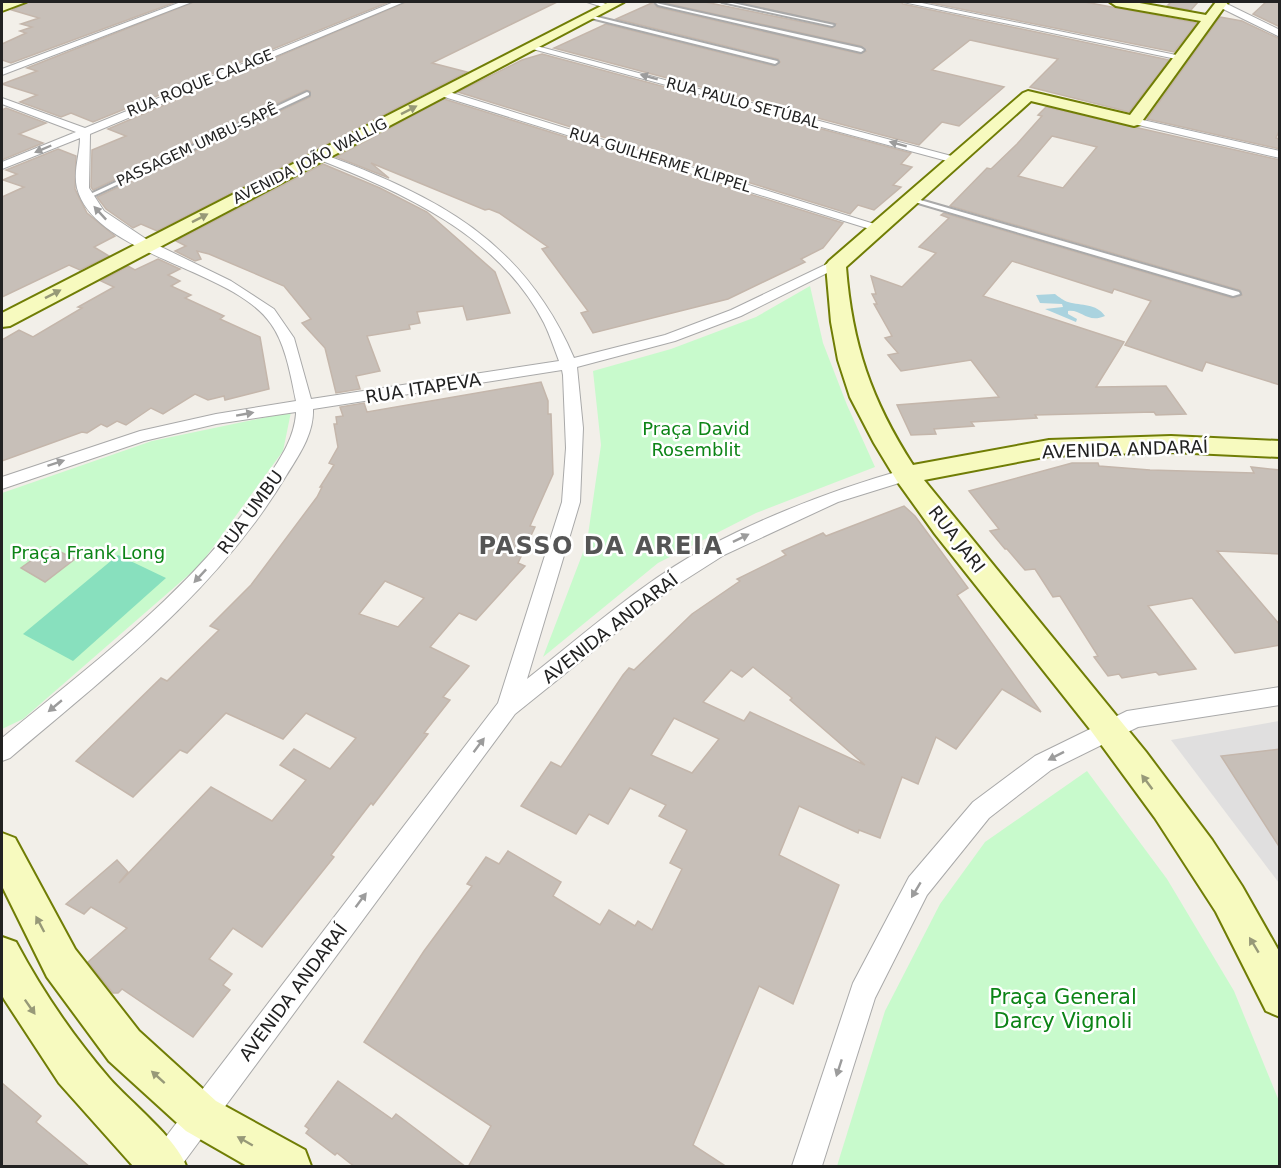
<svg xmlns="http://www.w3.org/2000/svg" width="1281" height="1168" font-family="'DejaVu Sans',sans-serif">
<rect width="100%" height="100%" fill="#f2efe9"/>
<!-- residential -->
<path fill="#e0dfdf" d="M1279,721V883L1171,740Z"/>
<!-- park -->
<g fill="#c8facc">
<path d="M810,286L823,343L847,405L875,467L756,513L658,563L543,657L587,542L601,445L593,371L671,349L756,317Z"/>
<path d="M291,412L283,451L200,565L23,719L2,729V493L152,441Z"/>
<path d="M1087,771L1167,879L1234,991L1279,1101V1166H837L885,1011L940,904L985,842Z"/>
</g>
<!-- pitch -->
<path fill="#88e0be" d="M118,555L166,578L73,661L23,634Z"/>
<!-- water -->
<path fill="#aad3df" d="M1055,294C1059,297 1064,301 1068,302C1082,306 1096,303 1105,316C1087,324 1082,309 1068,311V314L1077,319L1076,322L1045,309L1063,307L1062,304L1040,303L1036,295Z"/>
<!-- building -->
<g fill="#c7bfb8" stroke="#c4b6ab" stroke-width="1.5" fill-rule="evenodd">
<path d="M28,2H176L11,63L2,60V44L26,33L20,31L32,27L21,24L39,18L12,10Z"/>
<path d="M194,2H389L93,122L71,113L61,117L20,102L37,95L2,84L37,71L27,68Z"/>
<path d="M406,2H557L432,63L467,72L157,231L141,224L133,228L106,209L97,197L310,97V91L306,90L93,190L91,187L92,150L126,136L108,129Z"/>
<path d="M654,2L657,7L860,54L866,51L861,46L660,2H705L832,28L836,24L736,2H901L903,4L1169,60L1129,112L1030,87L1058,59L970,40L932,70L1004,87L959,126L942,122L919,145L554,48L606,24L774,66L780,62L778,59L616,19Z"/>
<path d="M926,2H1085L1197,23L1174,52Z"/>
<path d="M1171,2H1198L1191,10L1167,6Z"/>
<path d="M1266,2H1280V27L1253,14Z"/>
<path d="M1220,17L1242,21L1280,39V129L1276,138L1280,139V149L1147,119Z"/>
<path d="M542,54L911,153L901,164L912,167L893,185L901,187L874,210L858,205L850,214L458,92L522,60Z"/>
<path d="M444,99L843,223L823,248L801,259L805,262L728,299L593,333L581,313L588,311L542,249L548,247L499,213L489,209L485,210L371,163L389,178L336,157Z"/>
<path d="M1046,107L1280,160V385L1206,362L1202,371L1125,345L1151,301L1114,289L1112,293L1012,261L983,296L1124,342L1096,387L1166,386L1186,414L1156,415L1154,412L1035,415L1037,418L971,422L974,426L934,429L936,434L911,435L897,405L999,397L971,360L901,371L888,355L898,353L885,338L892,336L874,304H877L872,294H876L871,276L902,287L936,253L919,247L949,218L941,215L944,213L1232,298L1242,295L1240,290L950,206L987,168L991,169L1017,144L1042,116L1038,115ZM1052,136L1097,147L1063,188L1018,176Z"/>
<path d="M6,108L46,123L19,134L43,143L2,160V110Z"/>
<path d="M58,149L76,156L75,189L87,213L115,236L94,247L109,256L80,270L69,265L2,297V197L24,187L3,180L17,174L6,170Z"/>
<path d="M323,164L380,188L427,212L495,272L510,313L467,320L463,306L417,312L420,323L409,325L410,329L367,336L380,371L356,376L360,389L336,393L325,348L302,323L311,319L284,286L209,254L197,251L201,259L195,261L175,251L186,246L176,241Z"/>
<path d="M158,259L180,269L168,275L180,281L171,286L191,295L185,298L224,316L220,319L260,337L269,389L225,400L224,396L208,400L195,394L163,414L151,408L126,425L117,421L107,427L101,424L87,433L82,432L2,461V340L19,330L33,337L82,308L78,307L114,287L101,281L128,266L135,270Z"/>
<path d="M541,382L548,401V414H551L553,474L530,526L535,527L518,563L525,566L476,620L459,613L430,647L469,666L443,697L450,700L424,733L428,734L373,805L371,803L331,855L334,857L262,947L233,928L209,959L232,974L223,985L230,990L193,1037L122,989L118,993H113L88,962L127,928L91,907L84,914L66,904L117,860L128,872L119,883L211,787L272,821L306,780L280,765L294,749L330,769L356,738L306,713L283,739L226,713L187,753L180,750L133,797L76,761L161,678L167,681L219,630L210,626L251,585L317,497L322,487H320L334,465L329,463L338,447L334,424H337L336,417L343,416L340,407L364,403L367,412ZM385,581L424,598L398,627L359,614Z"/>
<path d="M1072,463H1098L1099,466L1150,470L1254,473L1251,467L1280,470V554L1217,551L1280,625V645L1235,653L1192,598L1148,606L1196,669L1159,675L1156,672L1122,678L1119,674L1108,676L1094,657L1098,656L1060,596L1053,597L1035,569L1025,570L1007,549H1005L990,531L999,529L969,491Z"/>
<path d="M904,506L915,516L968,588L957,595L1041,712L1002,689L956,749L936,737L918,784L902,777L880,838L859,830L858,833L799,806L779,855L839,885L793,1004L759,986L693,1145L727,1167H468L491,1126L364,1042L424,951L472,886L467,884L486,857L499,864L508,851L561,882L553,896L600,925L609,910L635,926L638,921L652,930L682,869L670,863L687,830L659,816L666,805L630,788L608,824L589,814L576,834L521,806L551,762L561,767L623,675L629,668L634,670L692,614L740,581L737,579L786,555L782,551L823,533L826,536ZM753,667L792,698L790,700L865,765L750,712L744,721L703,702L731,670L742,677ZM674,718L719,739L692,773L651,755Z"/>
<path d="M50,547L75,559L45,582L21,568Z"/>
<path d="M1280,749V848L1221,756Z"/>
<path d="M338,1081L392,1119L396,1114L466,1167H355L337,1153L335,1155L306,1133L309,1129L305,1126Z"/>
<path d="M2,1083L41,1116L36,1122L90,1167H2Z"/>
</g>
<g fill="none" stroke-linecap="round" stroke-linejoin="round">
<!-- lane casing -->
<g stroke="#a9a9a9" stroke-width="4">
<g id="lane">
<path d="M722,2H728L834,25L832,26Z"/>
<path d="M656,3L861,48L864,50L861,52L658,5Z"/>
<path d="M589,15L777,61L778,62L775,64L587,17Z"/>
<path d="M307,92L309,93V95L89,198L84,197Z"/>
<path d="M910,197L1239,292L1240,294L1233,296L908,200L907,199Z"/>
</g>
</g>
<!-- street casing -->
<g stroke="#a9a9a9" stroke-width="2">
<g id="street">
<path d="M181,2H192L2,75V69Z"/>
<path d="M394,2H404L90,134L89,188L104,211L149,241L231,281L274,309L294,338L311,399L559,361C554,348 550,335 544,323C499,235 402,192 315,158V154H323C438,197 523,240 574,358L665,335L731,310L831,262H841L843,265L741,316L675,341L577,367L583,428L580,502L527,679C586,633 644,580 711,545C773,513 839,488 906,469L915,475L912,479L838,502L724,555L669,590L515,714L181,1166H148L152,1155L498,703L562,502L566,448L563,375L562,370L313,409C314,434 299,455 286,476C217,591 111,672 10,758L2,761V738C98,659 202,583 269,476C281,457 294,438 296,414V412L216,424L144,441L2,489V477L140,431L216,414L296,401C291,377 286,345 271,324C233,268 95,256 77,188C73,171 80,154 80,138L2,169V162L76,132L2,104V98L85,128Z"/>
<path d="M587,2H600L613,6L609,9Z"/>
<path d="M903,2H917L1186,57L1181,60Z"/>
<path d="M1217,2H1223L1280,30V37L1217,6Z"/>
<path d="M529,44L959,158L961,160L951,162L529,48Z"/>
<path d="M438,91H446L884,227L883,230H873L438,95Z"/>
<path d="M1134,118L1280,151V158L1130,123L1129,121Z"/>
<path d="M1280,687V705L1138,727L1051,770L989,818L927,895L875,998L822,1166H792L853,983L909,877L973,802L1035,756L1127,711Z"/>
</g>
</g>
<!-- secondary casing -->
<g stroke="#707d05" stroke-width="4">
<g id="secondary">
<path d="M8,2H26L2,11V3Z"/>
<path d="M609,2H624L10,326L2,327V313Z"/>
<path d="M1110,2H1134L1206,15L1216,2H1228L1140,124L1134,126L1031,101L846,267C852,344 871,400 913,465L1049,440L1171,436L1280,441V457L1171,452L1049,456L924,480L1146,752L1212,840L1242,886L1280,953V1017L1266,1011L1216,912L1155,818L1089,728L935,534L897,481L874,443L850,397L838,360L831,322L826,265L829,261L1023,93L1028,91L1130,115L1201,21L1116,6Z"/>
<path d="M2,833L15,838L75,949L139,1031L216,1101L305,1150L311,1166H247L186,1131L109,1061L47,977L2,886Z"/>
<path d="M2,937L16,942C42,991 73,1036 109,1078C130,1102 177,1139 186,1166H133L59,1083L4,999L2,995Z"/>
</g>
</g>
<!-- lane -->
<use href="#lane" fill="#fff" fill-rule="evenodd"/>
<!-- street -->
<use href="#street" fill="#fff" fill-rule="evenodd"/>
<!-- secondary -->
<use href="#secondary" fill="#f7fabf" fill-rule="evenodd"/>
</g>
<!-- one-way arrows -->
<defs><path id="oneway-solid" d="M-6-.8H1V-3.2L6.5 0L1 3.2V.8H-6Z" transform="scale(1.5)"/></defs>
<g fill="#9c9c9c">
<use href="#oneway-solid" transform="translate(649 77) rotate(-165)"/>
<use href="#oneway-solid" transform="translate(898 144) rotate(-165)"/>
<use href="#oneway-solid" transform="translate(43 149) rotate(157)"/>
<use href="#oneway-solid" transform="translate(100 213) rotate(-133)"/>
<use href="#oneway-solid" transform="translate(245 414) rotate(-10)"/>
<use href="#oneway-solid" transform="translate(56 463) rotate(-18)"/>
<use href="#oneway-solid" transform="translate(741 538) rotate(-26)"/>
<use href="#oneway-solid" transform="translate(200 576) rotate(133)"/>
<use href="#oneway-solid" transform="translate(55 706) rotate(140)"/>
<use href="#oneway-solid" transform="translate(479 745) rotate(-53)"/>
<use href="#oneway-solid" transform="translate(1056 756) rotate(153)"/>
<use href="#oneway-solid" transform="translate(916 890) rotate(121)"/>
<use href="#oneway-solid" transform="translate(361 900) rotate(-53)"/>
<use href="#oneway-solid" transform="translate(839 1068) rotate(108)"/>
</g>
<g fill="#979978">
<use href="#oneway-solid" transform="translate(409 110) rotate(-27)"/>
<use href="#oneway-solid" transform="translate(200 218) rotate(-27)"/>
<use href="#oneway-solid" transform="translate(53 294) rotate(-27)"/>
<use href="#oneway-solid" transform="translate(1147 782) rotate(-127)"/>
<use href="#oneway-solid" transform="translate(40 924) rotate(-118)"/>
<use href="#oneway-solid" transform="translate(1254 945) rotate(-121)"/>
<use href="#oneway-solid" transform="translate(30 1007) rotate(55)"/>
<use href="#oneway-solid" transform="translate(158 1077) rotate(-138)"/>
<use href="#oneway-solid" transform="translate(245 1141) rotate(-150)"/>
</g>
<g text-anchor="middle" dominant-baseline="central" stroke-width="5" stroke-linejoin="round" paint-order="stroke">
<!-- far-street labels -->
<g font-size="15" fill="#222" stroke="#fff">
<text transform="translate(200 83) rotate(-22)">RUA ROQUE CALAGE</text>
<text transform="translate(743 103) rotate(15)">RUA PAULO SETÚBAL</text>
<text transform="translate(197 145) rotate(-25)">PASSAGEM UMBU-SAPÊ</text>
<text transform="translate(660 160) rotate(17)">RUA GUILHERME KLIPPEL</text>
<text transform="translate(310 161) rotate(-27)">AVENIDA JOÃO WALLIG</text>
</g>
<!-- street labels -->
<g font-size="18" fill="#222" stroke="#fff">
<text transform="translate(423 388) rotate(-9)">RUA ITAPEVA</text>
<text transform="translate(1125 449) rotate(-2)">AVENIDA ANDARAÍ</text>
<text transform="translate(250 512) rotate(-54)">RUA UMBU</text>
<text transform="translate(957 539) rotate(52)">RUA JARI</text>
<text transform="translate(610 628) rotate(-38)">AVENIDA ANDARAÍ</text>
<text transform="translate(293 992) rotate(-53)">AVENIDA ANDARAÍ</text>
</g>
<!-- park labels -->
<g font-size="18" fill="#0c8416" stroke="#fff">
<text x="696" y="428">Praça David<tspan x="696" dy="21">Rosemblit</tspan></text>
<text x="88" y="552">Praça Frank Long</text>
</g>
<!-- near-park labels -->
<g font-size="21" fill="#0c8416" stroke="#fff">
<text x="1063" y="997">Praça General<tspan x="1063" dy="24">Darcy Vignoli</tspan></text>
</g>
<!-- district labels -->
<g font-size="24" font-weight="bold" letter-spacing="1.5" fill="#555" stroke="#fff">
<text x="601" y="546">PASSO DA AREIA</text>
</g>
</g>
<!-- border -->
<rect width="1281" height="1168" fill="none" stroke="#222222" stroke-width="6"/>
</svg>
